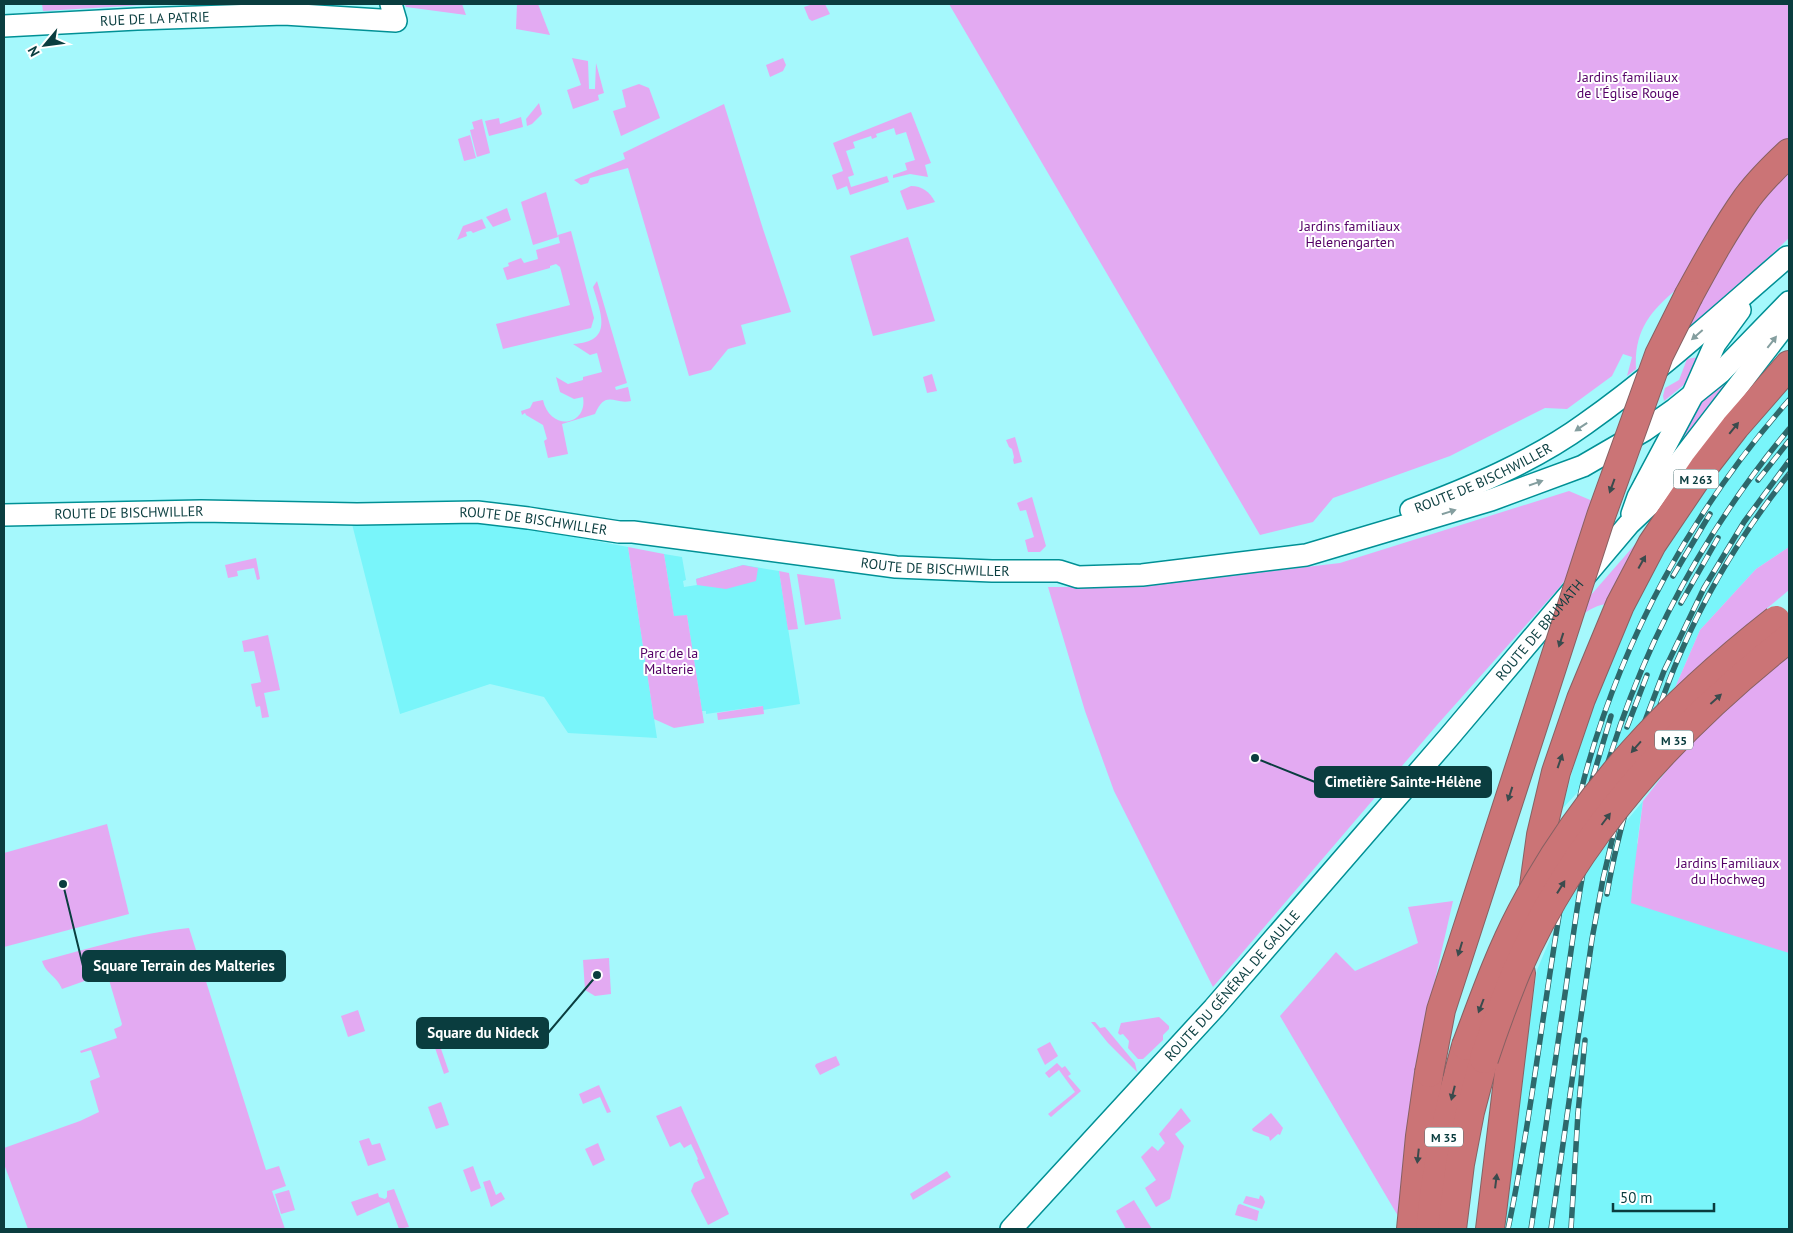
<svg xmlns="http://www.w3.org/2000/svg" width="1793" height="1233" font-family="'PT Sans',sans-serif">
<rect width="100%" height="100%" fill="#a5f8fc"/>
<!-- built -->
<g fill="#79f5fa">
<path d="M1789,386V547L1756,569L1700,630L1674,690L1562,809L1591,703L1634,604L1686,513L1769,405Z"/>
<path d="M351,520H484L628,547L657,738L568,733L544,697L490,684L400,714Z"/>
<path d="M664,554L682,557L686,580L683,581L684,587L697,585L696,579L743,565L779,571L800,704L763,710L762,706L706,714V711H702L687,615L674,617Z"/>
<path d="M1789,705V1229H1502L1537,970L1560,916L1598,855L1643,801L1637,844Z"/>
</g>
<!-- green -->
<g fill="#e3aaf2">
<path d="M42,4H160L43,11Z"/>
<path d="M405,4H462L466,15L406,7Z"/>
<path d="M517,4H538L550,35L516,29Z"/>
<path d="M813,4H825L830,14L812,21L809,19L804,7Z"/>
<path d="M949,4H1789V238L1683,339L1696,298L1677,289C1649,312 1634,332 1636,369L1627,376L1632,357L1623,354L1612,376L1567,409L1545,408L1450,456L1333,498L1313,522L1260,535Z"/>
<path d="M572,58L588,61L589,89H595L596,63L604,93L598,95L599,100L573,109L567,90L581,85Z"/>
<path d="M783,58L786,65L783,71L770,77L766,65Z"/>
<path d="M639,84L649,88L660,118L621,136L613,111L626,107L622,90Z"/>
<path d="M539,103L542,114L532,124L527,126L526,119Z"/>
<path d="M724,104L763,229L791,312L741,325L746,344L728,349L711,370L689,376L628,168L590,178L588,183L581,185L574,180L625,159L623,153Z"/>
<path d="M911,112L931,163L925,165L928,177L910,174L893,178V175L907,170L905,163L915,160L906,132L896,135L894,128L876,134L877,137L872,139L871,136L853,142L855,148L846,151L854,175L848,177L851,187L887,176L889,182L850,195L847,186L837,190L832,175L843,171L833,143Z"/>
<path d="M521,117L523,127L489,136L485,121L499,118L500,124Z"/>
<path d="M482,119L490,153L477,157L470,130L474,129L472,122Z"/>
<path d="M470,135L476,158L464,161L458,139Z"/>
<path d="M911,186C922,186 930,192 935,202L907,210L900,191Z"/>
<path d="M546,192L558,237L533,245L521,202Z"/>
<path d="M507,208L511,220L493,227L486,217Z"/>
<path d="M482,219L486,228L473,233L471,231L466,232L467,236L457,240L463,226Z"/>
<path d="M571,231L594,318L591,328L503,349L496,324L570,305L560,267L556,264L550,266V268L507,280L503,268L509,266L508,263L521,258L524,263L538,259L536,250L560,243L558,235Z"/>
<path d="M908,237L935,321L873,336L850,256Z"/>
<path d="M597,281L627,383L615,387L616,390L628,387L631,401C614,405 606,389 595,414L562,424L568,454L548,458L544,441L547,439L543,425L526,415L525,413L522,415L521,411L530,408L533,402L543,400C550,432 588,426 583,397L574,399L560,392L556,377L568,384L583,380V377L602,372L597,353L590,355L573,344C614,342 601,314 593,287Z"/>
<path d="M1765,340L1678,456L1672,454L1697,402Z"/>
<path d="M1704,356L1691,379L1664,401L1663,396L1665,388L1679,380L1687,359Z"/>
<path d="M932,374L937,391L927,393L923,377Z"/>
<path d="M1015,437L1022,462L1014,464L1013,460L1014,457L1012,449L1009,447L1006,440Z"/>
<path d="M1569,491L1595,502L1609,521L1559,588L1437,725L1213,987L1114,791L1085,711L1048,587H1139L1340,563Z"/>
<path d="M1032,497L1046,546L1040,552H1028L1025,540L1034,537L1026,510L1020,511L1017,503Z"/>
<path d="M1638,541L1644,542L1610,604C1597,604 1589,610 1579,617L1577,611Z"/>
<path d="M628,547L664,554L674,616L687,615L704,723L674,728L654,719Z"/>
<path d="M1789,547V590L1723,645L1674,690L1700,630L1756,569Z"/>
<path d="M256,558L260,579L257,580L254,568L237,571L238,576L228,578L225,565Z"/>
<path d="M743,565L758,568L756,581L726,589L697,585L696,579Z"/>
<path d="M779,571L789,573L798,629L788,630Z"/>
<path d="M797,574L834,579L841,619L805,625Z"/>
<path d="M268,635L280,690L264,693L269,717L262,718L260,706L256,707L251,684L261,682L254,651L244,652L242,641Z"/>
<path d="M1789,657V953L1631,903L1633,879L1643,801L1682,751L1769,671Z"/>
<path d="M763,706L764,714L718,720L717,713Z"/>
<path d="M107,824L129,914L4,947V853Z"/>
<path d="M1453,901L1419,1050L1398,1216L1280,1016L1336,952L1355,971L1418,943L1408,907Z"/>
<path d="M189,928L266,1170L279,1166L286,1186L272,1191L285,1229H28L4,1164V1148L80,1121L99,1112L90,1081L100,1077L91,1050L81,1053L80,1051L117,1038L114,1029L121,1026L122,1024L107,973L62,989C56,975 46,974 42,961C91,948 138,933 189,928Z"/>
<path d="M609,958L611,994L595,996L585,990L583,960Z"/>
<path d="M358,1010L365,1031L348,1037L341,1016Z"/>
<path d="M1159,1017L1169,1026V1029L1163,1035V1040L1143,1059H1138L1128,1048L1129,1041L1123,1034L1120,1035L1118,1033L1121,1023Z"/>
<path d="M1091,1022H1095L1100,1028L1105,1027L1135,1063L1137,1072L1108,1043Z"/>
<path d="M1050,1042L1058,1056L1045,1065L1037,1049Z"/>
<path d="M439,1043L449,1072L444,1074L434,1045Z"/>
<path d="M836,1056L840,1065L820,1075L815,1066L816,1064Z"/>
<path d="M1057,1063L1062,1068L1065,1066L1071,1074L1068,1076L1081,1091L1051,1117L1048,1114L1075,1092L1059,1070L1049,1078L1045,1073Z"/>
<path d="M599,1085L611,1112L607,1113L600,1097L583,1104L579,1094Z"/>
<path d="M441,1102L449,1125L436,1129L428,1107Z"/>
<path d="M681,1106L729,1214L708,1225L691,1191L694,1183L705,1178L697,1160L698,1159L691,1144L684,1148L680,1142L670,1147L656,1116Z"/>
<path d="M1181,1108L1191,1121L1175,1134L1184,1146L1170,1199L1156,1207L1145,1188L1156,1180L1141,1157L1152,1146L1158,1151L1165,1143L1159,1134Z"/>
<path d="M1271,1113L1283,1128L1280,1135L1278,1134L1270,1141L1269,1137L1253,1131L1252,1129Z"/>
<path d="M369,1138L372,1145L380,1143L386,1160L368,1166L359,1141Z"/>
<path d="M598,1143L605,1160L593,1166L585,1149Z"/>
<path d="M473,1166L481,1188L471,1192L463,1170Z"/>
<path d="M947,1171L951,1177L913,1200L910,1194Z"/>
<path d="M490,1180L496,1195L501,1192L505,1199L491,1207L483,1182Z"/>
<path d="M394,1189L409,1227L399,1229L389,1202L357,1216L351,1202L378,1193L379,1197L385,1199L387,1197V1191Z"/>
<path d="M289,1190L295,1210L281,1214L275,1194Z"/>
<path d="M1260,1195L1263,1197L1265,1202L1262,1209L1243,1203L1246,1196L1259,1199Z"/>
<path d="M1134,1200L1135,1202L1152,1229H1126L1116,1211Z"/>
<path d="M1240,1204L1259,1211L1257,1221L1235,1215L1238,1205Z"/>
</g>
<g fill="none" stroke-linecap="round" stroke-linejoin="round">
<!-- secondary casing -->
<g stroke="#009095" stroke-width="24">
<g id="secondary">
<path id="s1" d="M4,26L137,19L284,14L396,21L391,4"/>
<path id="s2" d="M1411,510C1470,488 1534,461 1585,424C1656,374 1721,314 1787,257"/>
<path d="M1632,514L1638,497L1692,396L1715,344L1740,310"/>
<path id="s3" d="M4,515L201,511L357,514L477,512L528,518L619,532H633L896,567L992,571H1059L1078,577L1142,575L1306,555L1491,500L1583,466L1645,430L1675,409L1721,372L1789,302"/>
<path id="s4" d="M1011,1229L1214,1008L1449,737L1629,524L1648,506L1682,459L1789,320"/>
</g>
</g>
<!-- highway casing -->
<g stroke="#876163" stroke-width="30">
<g id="highway">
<path d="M1689,295C1707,262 1725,229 1747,198C1759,182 1774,167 1789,153"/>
<path d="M1533,893L1541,835L1556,772L1581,699L1620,605L1652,544L1704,467L1735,427L1789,365"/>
<path d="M1411,1229L1420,1136L1429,1073"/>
<path d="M1430,1229C1436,1167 1449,1106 1466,1046"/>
<path d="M1452,1229L1460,1164L1470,1112L1484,1059"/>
<path d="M1490,1229L1521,973"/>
</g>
</g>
<!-- secondary -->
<use href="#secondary" stroke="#fff" stroke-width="21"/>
<!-- highway -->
<use href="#highway" stroke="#cb7476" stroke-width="28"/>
<!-- rail casing -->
<g stroke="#2e686b" stroke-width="5.5">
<g id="rail">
<path d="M1758,480L1789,441"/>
<path d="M1673,576L1710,514"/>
<path d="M1681,603L1718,538"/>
<path d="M1627,727L1647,675"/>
<path d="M1587,797L1611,716"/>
<path d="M1607,894C1615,847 1628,800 1643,755C1655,720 1666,685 1681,652C1708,589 1746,528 1789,474"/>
<path d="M1508,1229C1531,1120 1543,1008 1562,898C1569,858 1574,818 1584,779C1622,638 1693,509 1789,400"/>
<path d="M1531,1229C1543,1148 1554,1067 1566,987C1575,921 1584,856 1599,792C1605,769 1613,748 1620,726C1658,617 1715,518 1789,429"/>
<path d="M1551,1229L1592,939L1603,879L1632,755L1664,671L1704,588L1744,522L1789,461"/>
<path d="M1571,1229L1578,1113L1585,1040"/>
</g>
</g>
<!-- rail -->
<use href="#rail" stroke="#fff" stroke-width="4" stroke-dasharray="11" stroke-linecap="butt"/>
<!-- highway-bridge casing -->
<g stroke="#876163" stroke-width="30" stroke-linecap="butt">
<g id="highway-bridge">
<path d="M1466,1046C1483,1001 1499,955 1521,913C1584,793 1670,703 1776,620"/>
<path d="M1484,1059C1494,1029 1505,999 1517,970C1576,835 1675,728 1789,638"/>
<path d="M1429,1073L1441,1010L1601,516L1659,355L1689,295"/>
</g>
</g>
<!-- highway-bridge -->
<use href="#highway-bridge" stroke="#cb7476" stroke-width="28"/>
</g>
<!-- one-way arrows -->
<defs><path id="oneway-solid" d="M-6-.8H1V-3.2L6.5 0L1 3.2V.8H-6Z" transform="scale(1.25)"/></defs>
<g fill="#849e9f">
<use href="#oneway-solid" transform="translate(1697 335) rotate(139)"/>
<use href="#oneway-solid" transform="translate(1772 342) rotate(-52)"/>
<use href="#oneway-solid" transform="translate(1581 427) rotate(146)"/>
<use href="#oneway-solid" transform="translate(1536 483) rotate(-19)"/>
<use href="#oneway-solid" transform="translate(1449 512) rotate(-17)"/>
</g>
<g fill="#3a4b4d">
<use href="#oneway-solid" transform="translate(1734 428) rotate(-51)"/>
<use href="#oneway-solid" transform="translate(1612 486) rotate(110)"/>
<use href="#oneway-solid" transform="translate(1642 562) rotate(-61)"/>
<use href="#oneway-solid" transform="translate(1561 640) rotate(108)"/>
<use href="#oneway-solid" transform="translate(1716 699) rotate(-42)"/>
<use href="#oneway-solid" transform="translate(1636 747) rotate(131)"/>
<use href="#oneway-solid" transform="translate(1560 761) rotate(-71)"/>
<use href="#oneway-solid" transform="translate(1510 794) rotate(108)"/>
<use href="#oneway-solid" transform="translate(1606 819) rotate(-53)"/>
<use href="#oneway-solid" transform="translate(1561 887) rotate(-58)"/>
<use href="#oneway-solid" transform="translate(1460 949) rotate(107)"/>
<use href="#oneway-solid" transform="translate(1481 1006) rotate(111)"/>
<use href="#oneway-solid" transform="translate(1453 1093) rotate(104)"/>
<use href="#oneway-solid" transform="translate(1418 1156) rotate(96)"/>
<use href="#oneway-solid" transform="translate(1496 1181) rotate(-83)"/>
</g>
<g text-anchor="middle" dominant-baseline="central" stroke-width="4" stroke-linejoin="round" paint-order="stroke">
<!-- shield labels -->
<g fill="#fff" stroke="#547779" stroke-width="1">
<rect x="1673.5" y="469.5" width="45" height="19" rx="4"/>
<rect x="1655" y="730.5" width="38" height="19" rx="4"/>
<rect x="1425" y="1127.5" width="38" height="19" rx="4"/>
</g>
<g font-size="12" font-weight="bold" fill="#0a3d3f">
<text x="1696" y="479">M 263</text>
<text x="1674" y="740">M 35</text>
<text x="1444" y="1137">M 35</text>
</g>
<!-- street labels -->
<g font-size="14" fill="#0a3d3f" stroke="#fff">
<text stroke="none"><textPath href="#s1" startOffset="151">RUE DE LA PATRIE</textPath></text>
<text stroke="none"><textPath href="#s2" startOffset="79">ROUTE DE BISCHWILLER</textPath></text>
<text stroke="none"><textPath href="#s3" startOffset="125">ROUTE DE BISCHWILLER</textPath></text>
<text stroke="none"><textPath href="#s3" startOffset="530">ROUTE DE BISCHWILLER</textPath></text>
<text stroke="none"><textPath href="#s3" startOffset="935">ROUTE DE BISCHWILLER</textPath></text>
<text stroke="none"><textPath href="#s4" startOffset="799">ROUTE DE BRUMATH</textPath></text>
<text stroke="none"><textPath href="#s4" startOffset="329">ROUTE DU GÉNÉRAL DE GAULLE</textPath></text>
</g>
<!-- park labels -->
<g font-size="14" fill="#540066" stroke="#fff">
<text x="1628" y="77">Jardins familiaux<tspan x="1628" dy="16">de l'Église Rouge</tspan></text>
<text x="1350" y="226">Jardins familiaux<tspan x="1350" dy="16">Helenengarten</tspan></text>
<text x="669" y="653">Parc de la<tspan x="669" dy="16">Malterie</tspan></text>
<text x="1728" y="863">Jardins Familiaux<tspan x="1728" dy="16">du Hochweg</tspan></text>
</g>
</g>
<!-- callouts -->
<path fill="none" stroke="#0a3d3f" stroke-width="2" d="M1255 758L1315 782M63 884L83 966M597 975L548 1033"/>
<g fill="#0a3d3f" stroke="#fff" stroke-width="2">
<circle cx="1255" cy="758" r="5"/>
<circle cx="63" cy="884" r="5"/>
<circle cx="597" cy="975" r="5"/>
</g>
<g fill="#0a3d3f" stroke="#0a3d3f" stroke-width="2">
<rect x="1315" y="767" width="176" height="30" rx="5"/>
<rect x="83" y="951" width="202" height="30" rx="5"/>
<rect x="417" y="1018" width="131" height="30" rx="5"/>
</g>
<g font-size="15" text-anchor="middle" font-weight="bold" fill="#fff">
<text x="1403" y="787">Cimetière Sainte-Hélène</text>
<text x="184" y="971">Square Terrain des Malteries</text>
<text x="483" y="1038">Square du Nideck</text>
</g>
<!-- border -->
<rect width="1793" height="1233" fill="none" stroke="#0a3d3f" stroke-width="10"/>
<!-- north arrow -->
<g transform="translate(45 45) rotate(241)" stroke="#ffffff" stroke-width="4" paint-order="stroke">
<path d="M0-4L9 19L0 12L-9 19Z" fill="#0a3d3f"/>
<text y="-8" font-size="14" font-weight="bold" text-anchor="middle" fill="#0a3d3f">N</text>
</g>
<!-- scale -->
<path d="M1613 1203v8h101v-8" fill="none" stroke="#0a3d3f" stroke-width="2.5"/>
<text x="1620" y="1203" font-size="15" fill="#0a3d3f" stroke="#ffffff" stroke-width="4" paint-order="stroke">50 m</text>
</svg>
